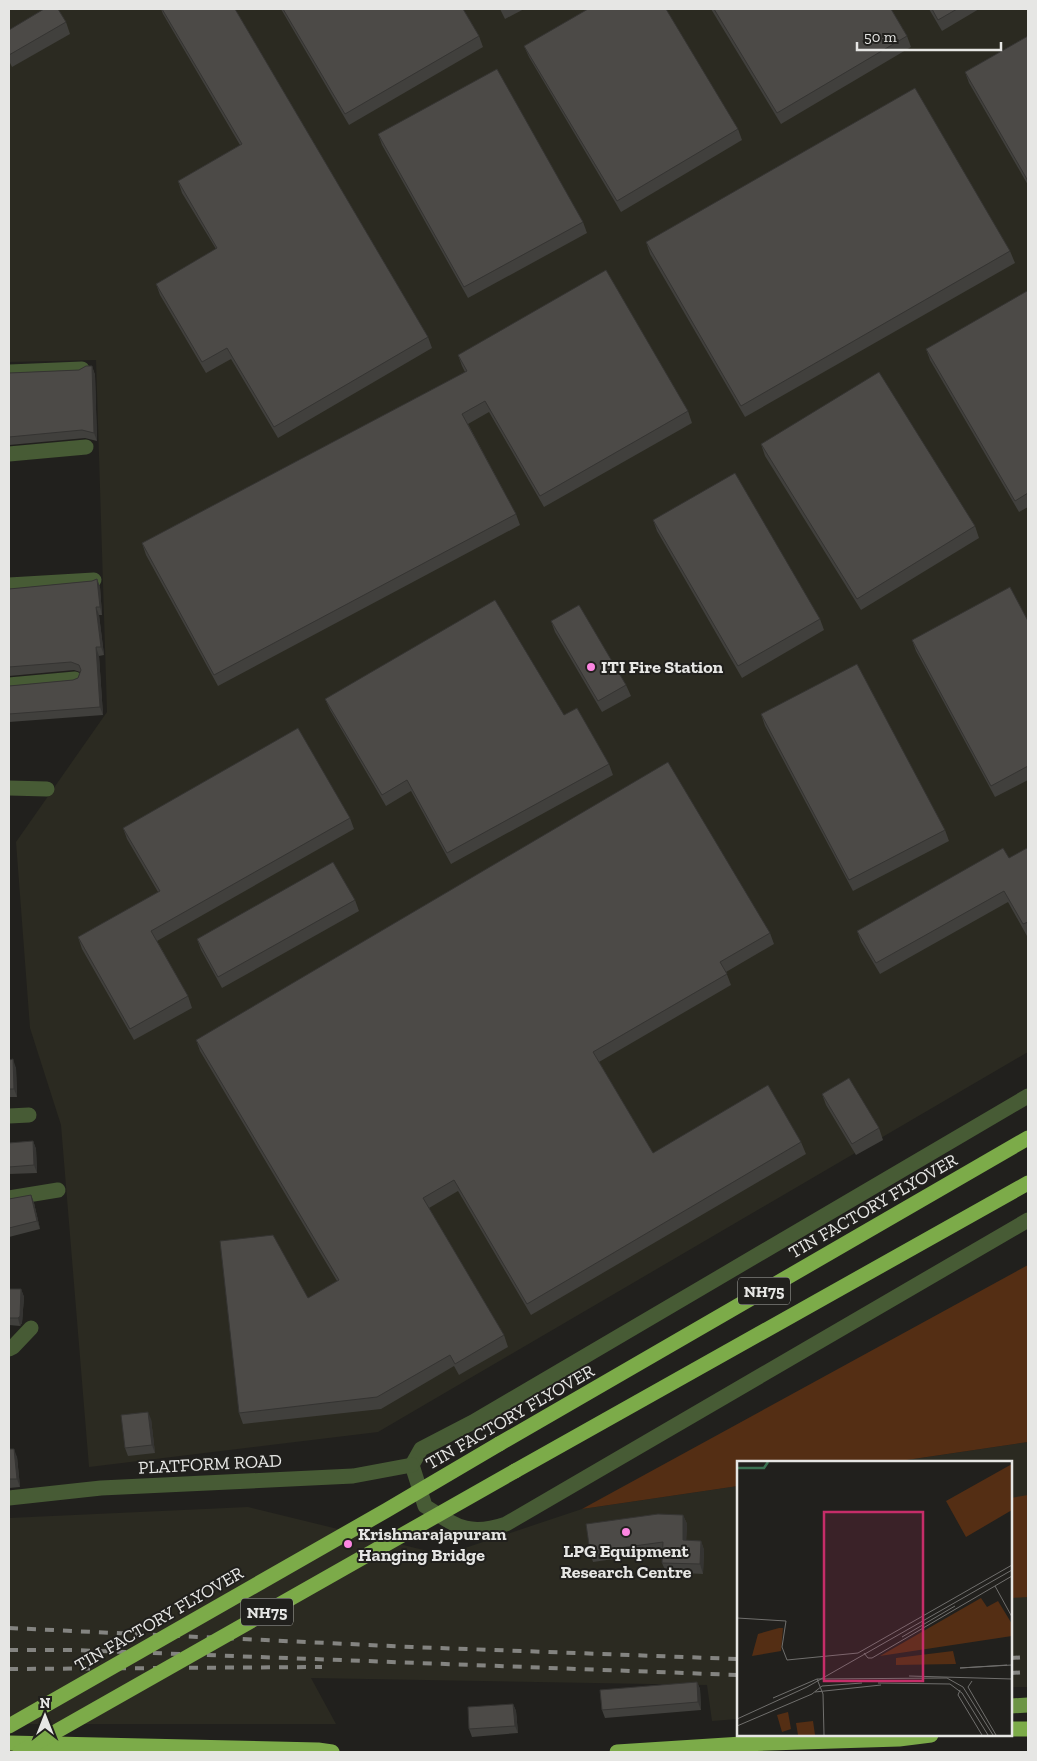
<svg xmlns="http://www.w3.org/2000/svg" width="1037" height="1761" font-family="'Zilla Slab',serif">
<rect width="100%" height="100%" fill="#21201d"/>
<!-- built -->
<g fill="#2b2a21">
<path d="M9,9H1028V1052L378,1432L89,1467L61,1125L30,1028L16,842L107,712L96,360L9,362Z"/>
<path d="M1028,1442V1687H1011V1462H893Z"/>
<path d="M738,1486V1719L712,1721L707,1685L311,1678L336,1724H9V1518L248,1507L444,1555L582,1509Z"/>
</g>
<!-- green -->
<g fill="#542e14">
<path d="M1028,1265V1442L893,1462H738V1486L582,1509Z"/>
<path d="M1028,1495V1597L1011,1598V1498Z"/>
</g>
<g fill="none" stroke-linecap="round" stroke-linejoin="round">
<!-- minor -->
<g stroke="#475b35" stroke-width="15">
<path d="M9,372L82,369"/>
<path d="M9,454L86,447"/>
<path d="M9,585L94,580"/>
<path d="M9,685L75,679"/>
<path d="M9,788L47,789"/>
<path d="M1028,1096L473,1422L421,1449L412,1465L425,1506C456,1526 468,1537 506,1524L1028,1220"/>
<path d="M9,1116L29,1115"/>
<path d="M9,1198L58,1190"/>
<path d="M9,1349L13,1347L31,1328"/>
<path d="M9,1498L101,1488L353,1476L412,1465"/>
</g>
<!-- major -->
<path stroke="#6d9545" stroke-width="15" d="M1011,1706L1028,1705"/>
<!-- highway -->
<g stroke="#7cab49" stroke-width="15">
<path d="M499,1444L1028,1138"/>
<path d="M515,1471L1028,1183"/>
<path d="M1011,1729H1028"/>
<path d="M9,1743L318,1750L332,1752"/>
<path d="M617,1752L742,1744L899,1739L931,1735"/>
</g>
<!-- rail -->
<g stroke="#848481" stroke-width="4" stroke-dasharray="9 9" stroke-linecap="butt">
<path d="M9,1628L412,1647L738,1659"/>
<path d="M9,1650H73L738,1675"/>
<path d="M1011,1658L1028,1657"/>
<path d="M9,1669L322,1667"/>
<path d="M1011,1673L1028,1672"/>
</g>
<!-- highway-bridge -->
<g stroke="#7cab49" stroke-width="15">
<path d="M9,1726L387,1510L499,1444"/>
<path d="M20,1752L515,1471"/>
</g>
</g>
<!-- wall -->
<g fill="#41403d">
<path d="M161,9H235L428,337L432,348L278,438L231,359L206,373L160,295L156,284L216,249L182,193L178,181L240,145L163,14Z"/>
<path d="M281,9H463L479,36L483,47L349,125Z"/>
<path d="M500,9H524L505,19Z"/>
<path d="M711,9H891L907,36L911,47L781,124Z"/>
<path d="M929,9H979L942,31Z"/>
<path d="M66,22L70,34L12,67L9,61V30Z"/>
<path d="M1028,36V185L969,83L965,72Z"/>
<path d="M524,46L738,129L742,140L621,212L529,57Z"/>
<path d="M378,134L583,222L587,233L468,298L382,145Z"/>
<path d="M646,242L1010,251L1015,263L745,417L650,254Z"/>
<path d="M1028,292V507L1019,512L930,360L926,349Z"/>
<path d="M458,355L688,411L692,423L544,507L489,412L468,424L516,514L520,525L218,686L146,555L142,543L465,372L462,366Z"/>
<path d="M92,366L95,375L97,441L85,438L9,445V373L79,370Z"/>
<path d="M761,444L975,526L979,538L861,610L765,456Z"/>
<path d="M653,520L820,619L824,630L742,678L657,531Z"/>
<path d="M97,579L100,587L102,615H99L104,655L99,656L103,715L9,722V686L73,680L78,678L80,672L74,670L9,676V586L10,589L92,581Z"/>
<path d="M551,621L626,685L631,696L602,712L555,632Z"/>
<path d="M1028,621V780L995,797L916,651L912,640Z"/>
<path d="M325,699L564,715L609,764L613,775L451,864L411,791L386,806L330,710Z"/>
<path d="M761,714L945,830L949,841L853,891L765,726Z"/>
<path d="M350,818L354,829L157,941L188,996L192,1008L134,1040L82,949L78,937L158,892L127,839L123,828Z"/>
<path d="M1028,851V935L1027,936L1008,902L880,974L861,942L857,931L1009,858Z"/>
<path d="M355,900L359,911L222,988L201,950L197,939Z"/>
<path d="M770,933L774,944L726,972L731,985L599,1062L653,1153L801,1142L806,1154L531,1315L458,1191L429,1208L504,1335L508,1347L459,1375L454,1366L381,1409L243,1424L239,1413L308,1298L337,1281L200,1051L196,1040Z"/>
<path d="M9,1060L16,1068L17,1097H9Z"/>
<path d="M822,1094L879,1128L883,1140L856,1155L826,1105Z"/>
<path d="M33,1141L36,1149L37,1173L9,1174V1143Z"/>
<path d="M31,1195L34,1203L40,1229L9,1237V1199Z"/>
<path d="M9,1289H21L24,1297L22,1323L20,1326L9,1325Z"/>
<path d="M151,1419L155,1453L128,1456L125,1448Z"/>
<path d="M9,1449L17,1457L20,1487L9,1488Z"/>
<path d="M683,1515L687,1524L686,1540L701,1541L704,1550L703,1574L666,1572L662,1563V1552L593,1562L590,1552Z"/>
<path d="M697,1682L700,1689L701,1710L605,1718L602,1710Z"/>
<path d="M513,1704L516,1711L518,1733L472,1737L469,1729Z"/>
</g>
<!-- shaded-wall -->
<g fill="#353432">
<path d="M92,366L95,375L97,441L94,433Z"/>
<path d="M9,549L10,576L9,571Z"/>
<path d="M97,579L100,587L102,615L100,607Z"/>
<path d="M96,607L99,615L104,655L101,647Z"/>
<path d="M96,647L99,656L103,715L100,707Z"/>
<path d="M9,742L10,770L9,765Z"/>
<path d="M13,1059L16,1068L17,1097L14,1089Z"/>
<path d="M33,1141L36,1149L37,1173L34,1165Z"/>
<path d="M31,1195L34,1203L40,1229L37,1221Z"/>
<path d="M21,1289L24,1297L22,1323L20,1326L18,1318Z"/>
<path d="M148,1412L151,1419L155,1453L152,1445Z"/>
<path d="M14,1449L17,1457L20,1487L17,1479Z"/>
<path d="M683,1515L687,1524L686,1550L683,1540Z"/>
<path d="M701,1541L704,1550L703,1574L700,1564Z"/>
<path d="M697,1682L700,1689L701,1710L698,1702Z"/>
<path d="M513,1704L516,1711L518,1733L515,1726Z"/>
</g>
<!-- building -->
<g fill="#4c4a47" stroke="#353432">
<path d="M44,9H58L66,22L9,55V30Z"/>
<path d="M162,9H235L428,337L274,427L227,348L202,362L156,284L217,248L178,181L242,144Z"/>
<path d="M283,9H463L479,36L345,114Z"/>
<path d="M588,9H666L738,129L617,201L524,46Z"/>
<path d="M714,9H891L907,36L777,113Z"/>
<path d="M932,9H957L938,20Z"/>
<path d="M1028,36V181L965,72Z"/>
<path d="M497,69L583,222L464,287L378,134Z"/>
<path d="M915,88L1010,251L741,406L646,242Z"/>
<path d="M606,270L688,411L540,496L485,401L462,414L516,514L214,675L142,543L467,371L458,355Z"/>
<path d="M1027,291L1028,292V493L1015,501L926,349Z"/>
<path d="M86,366H92L94,433L82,430L9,437V373L79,370Z"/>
<path d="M879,372L975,526L857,599L761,444Z"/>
<path d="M735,473L820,619L738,666L653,520Z"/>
<path d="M97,579L100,607H96L101,647H96L100,707L9,714V686L73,680L78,678L81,670L79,665L71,662L9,667V587V589L92,581Z"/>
<path d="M1010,587L1028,621V766L991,786L912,640Z"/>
<path d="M495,600L564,715L577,708L609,764L447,853L407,780L382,795L325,699Z"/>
<path d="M579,605L626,685L598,701L551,621Z"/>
<path d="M857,664L945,830L849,880L761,714Z"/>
<path d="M298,728L350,818L151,931L188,996L130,1029L78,937L160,891L123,828Z"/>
<path d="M668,762L770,933L720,962L727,974L593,1052L653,1153L768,1085L801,1142L527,1304L454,1180L423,1198L504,1335L455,1364L450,1355L377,1397L239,1413L220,1241L273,1235L308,1298L339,1280L196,1040Z"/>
<path d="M1003,848L1009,858L1027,848L1028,851V922L1023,924L1004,891L876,963L857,931Z"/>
<path d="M333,862L355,900L218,977L197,939Z"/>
<path d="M13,1059L14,1089H9V1060Z"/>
<path d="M849,1078L879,1128L852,1144L822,1094Z"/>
<path d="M33,1141L34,1165L9,1167V1143Z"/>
<path d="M31,1195L37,1221L9,1228V1199Z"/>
<path d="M9,1289H21L20,1316L18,1318H9Z"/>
<path d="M148,1412L152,1445L125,1448L121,1415Z"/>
<path d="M9,1449H14L17,1479H9Z"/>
<path d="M658,1514L683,1515V1540L701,1541L700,1564L662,1563L663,1542L590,1552L586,1524Z"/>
<path d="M697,1682L698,1702L602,1710L600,1690Z"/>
<path d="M513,1704L515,1726L469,1729L468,1707Z"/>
</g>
<!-- markers -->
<g fill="#fd86e2" stroke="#21201d" stroke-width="2">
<circle cx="591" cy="667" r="5"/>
<circle cx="626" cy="1532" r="5"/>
<circle cx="348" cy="1544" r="5"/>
</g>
<g text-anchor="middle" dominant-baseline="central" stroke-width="4" stroke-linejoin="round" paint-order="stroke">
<!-- shield labels -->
<g fill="#21201d" stroke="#ababa8" stroke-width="1">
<rect x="738" y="1277.5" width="52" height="27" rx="4"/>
<rect x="241" y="1598.5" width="52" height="27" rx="4"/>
</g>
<g font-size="16" font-weight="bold" fill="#e6e6e4">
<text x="764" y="1291">NH75</text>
<text x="267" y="1612">NH75</text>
</g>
<!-- poi labels -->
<g font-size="18" font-weight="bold" fill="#e6e6e4" stroke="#21201d" text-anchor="start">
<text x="601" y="667">ITI Fire Station</text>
<text x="358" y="1534">Krishnarajapuram<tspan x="358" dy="21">Hanging Bridge</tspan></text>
<text x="626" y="1551" text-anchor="middle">LPG Equipment<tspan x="626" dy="21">Research Centre</tspan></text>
</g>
<!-- street labels -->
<g font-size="18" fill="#e6e6e4" stroke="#21201d">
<text transform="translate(873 1206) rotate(-30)">TIN FACTORY FLYOVER</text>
<text transform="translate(510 1417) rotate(-30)">TIN FACTORY FLYOVER</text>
<text transform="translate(210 1464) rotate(-3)">PLATFORM ROAD</text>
<text transform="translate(159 1619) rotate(-30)">TIN FACTORY FLYOVER</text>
</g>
</g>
<!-- overview -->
<g transform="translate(737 1461)">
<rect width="275" height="275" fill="#21201d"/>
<path d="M275,3V49L229,76L209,40ZM244,137L250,146L261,140L275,163V175L143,195ZM42,167H46L44,190L15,195L21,173ZM216,190L219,203L159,204V197ZM51,251L54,268L45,271L40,254ZM76,260L78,274H61L59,262Z" fill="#542e14"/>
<path fill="none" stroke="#3b7252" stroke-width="2.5" d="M0,7H27L31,1"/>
<path fill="none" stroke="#706f6d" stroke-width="1" d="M258,125L275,156M0,157L49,160L45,186L50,199L121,192L275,104M165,176L218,145M127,192L131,197H135L275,115M270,204L223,207L275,204M172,215L275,218M80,218L86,233L87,274M235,220L231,226L259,274M141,222L213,223L225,232L251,274M223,229L221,234L245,274M78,231L144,224M36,237L80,218L210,217L226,226L256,274M0,258L70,226L275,109M0,265L75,233L85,225L125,222"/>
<path fill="#c62d69" fill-opacity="0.15" stroke="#c62d69" stroke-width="2.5" d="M87,51H186V220H87Z"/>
<rect width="275" height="275" fill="none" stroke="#e6e6e4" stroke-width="2.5"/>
</g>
<!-- border -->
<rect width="1037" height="1761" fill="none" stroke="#e6e6e4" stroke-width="20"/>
<!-- north arrow -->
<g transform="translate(45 1716)" stroke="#21201d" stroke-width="4" paint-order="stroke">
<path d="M0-4L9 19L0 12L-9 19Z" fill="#e6e6e4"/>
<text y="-8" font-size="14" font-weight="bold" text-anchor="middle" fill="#e6e6e4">N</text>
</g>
<!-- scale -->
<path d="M857 42v8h144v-8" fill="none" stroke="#e6e6e4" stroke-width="2.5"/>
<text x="864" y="42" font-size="15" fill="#e6e6e4" stroke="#21201d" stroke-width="4" paint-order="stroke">50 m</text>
</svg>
